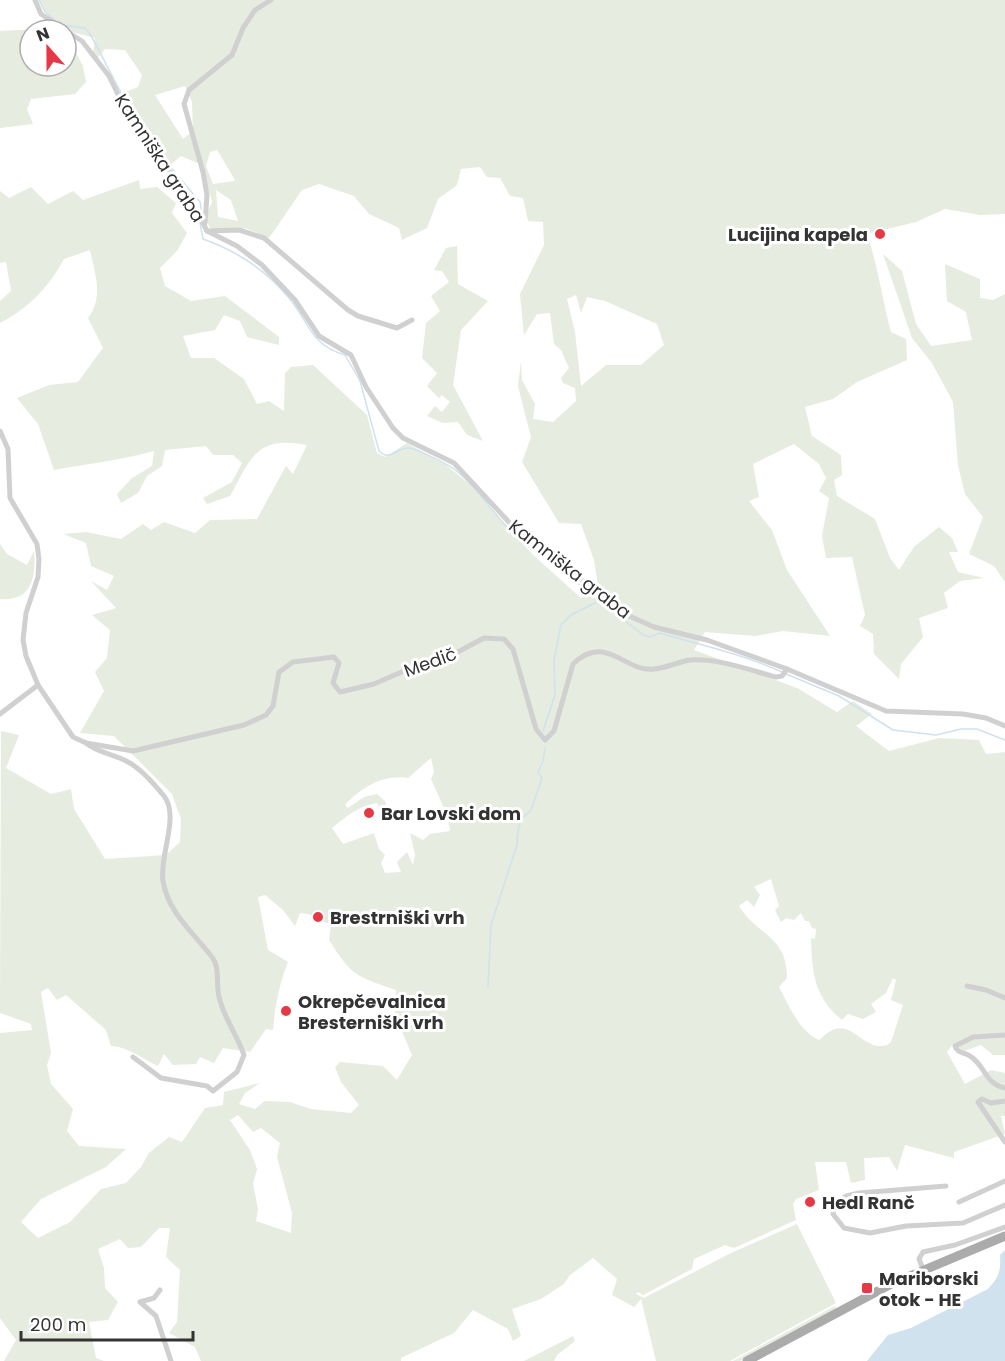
<svg xmlns="http://www.w3.org/2000/svg" width="1005" height="1361" font-family="Poppins,sans-serif">
<rect width="100%" height="100%" fill="#fff"/>
<!-- green -->
<g fill="#e6ecdf" fill-rule="evenodd">
<path d="M38,0H1005V214L980,215L945,209L916,222L867,234C878,266 882,299 891,332L906,339L907,360L857,382L833,399L805,407L812,436L841,455L842,475L834,480L837,496L875,519L890,558L899,570L914,547L939,527L952,538L958,552H949L958,572L984,578L960,581L944,593L948,608L919,618L923,637L901,664L899,679L874,654L873,634L860,626L865,615L852,557L826,558L822,536L829,498L819,491L826,478L819,464L794,444L753,464L759,497L749,501L772,530L787,570L830,636L783,631L755,636L705,632L694,650L797,688L837,712L853,701L872,714L856,726L889,751L939,738L979,740L986,754L1005,752V1055H993L981,1045L964,1051L953,1044L947,1052L965,1084L991,1070L1005,1073V1116H1001L1005,1134L954,1152V1158L905,1145L897,1171L889,1157L864,1158L865,1180L851,1183L846,1162H815L819,1190L796,1199L793,1204L796,1220L734,1248L725,1245L694,1259L692,1269L643,1295L638,1292L636,1294L644,1298L731,1253L797,1224L836,1303L730,1361H656L641,1299L634,1307L612,1295L617,1279L593,1258L570,1275L564,1284L541,1299L512,1309L521,1336L513,1341L508,1329L473,1310L454,1333L401,1358V1361H201L195,1347L169,1333L177,1322L180,1270L166,1257L170,1228H159L141,1247L128,1248L120,1239L98,1249L104,1268L105,1288L118,1302L108,1320L89,1322L96,1358L104,1361H4L16,1340L0,1318V1033L32,1030L31,1024L0,1013L1,731L19,735L6,768L51,794L71,789L74,809L105,859L166,855L180,842L181,819L172,794L114,736L80,733L104,691L95,672L107,658L110,630L92,615L116,608L91,581L107,590L114,576L91,566L86,543L63,534L86,532L121,539L143,524L151,530L164,522L195,533L210,520L257,519L286,466L293,474L307,445C256,435 251,458 230,496L207,504L203,498L232,482L242,463L233,455H213L206,446L165,450L162,466L147,476L138,493L121,503L117,494L132,478L152,466L154,451C121,460 87,464 54,470L38,424L17,398L49,385L78,382L103,348L88,318C104,297 95,274 90,250L64,259C48,288 29,308 0,323V301L11,291L6,262L0,263V191L9,198L31,187L48,204L73,191L83,200L139,180L140,189L157,187L176,203L172,213L187,233L177,251L160,268L165,286L191,301L225,296L279,337V345L247,337L240,321L224,315L215,330L183,336L191,358H214L244,379L257,404L269,401L284,411L285,373L291,367L313,365L367,415L377,453L385,457L407,443L446,465L472,486L532,554L581,598L598,585L594,560L581,524L559,523L522,462L531,437L518,386L521,361L522,380L535,404L533,419L553,422L576,401L575,388L563,383L561,378L569,368L561,350L554,344L550,313L537,314L524,335L520,294L544,245L543,222L528,221L523,198L510,196L500,178L487,177L480,167L461,169L457,185L438,199L427,228L402,240L399,228L369,214L354,196L319,184L302,190L269,238L245,228L225,233L210,228L205,217L212,202L202,165L181,156L169,166L138,126L123,93L138,87L142,75L125,50L105,49L97,59L93,53L95,38L64,30H30V66H66V34L83,66L86,82L75,94L31,99L27,109L33,124L0,128V31L55,28ZM185,86L192,102L193,131L183,139L155,95ZM217,150L235,180L234,181L213,184L206,166L210,152ZM216,190L231,200L238,221L218,217ZM576,295L581,313L587,297L605,301L657,324L664,345L641,365H606L581,386L575,332L567,299ZM431,758L434,772L431,779L447,815L450,831L430,834L423,840L410,833L415,855L413,865L407,852L397,862L401,872L385,873L381,863L385,855L379,849L374,833L343,844L332,828C347,816 358,806 377,803L384,817L389,816L385,801L377,794L364,797L348,808L345,805C361,787 384,774 408,778ZM771,879L779,906L775,910L781,922L786,918L794,920L801,913L805,921H809L812,928L816,929L815,939L811,938C812,973 814,997 842,1020L848,1014L863,1019L876,1012L871,1004L886,993L893,978L896,980L891,1000L903,1005L891,1042L887,1045C866,1052 854,1023 835,1029C829,1031 824,1036 819,1040C799,1031 789,1006 779,987L787,978C787,935 757,936 739,906L747,900L754,907L760,895L754,887ZM265,895L283,910L295,926L300,913L308,914L331,925L329,940C352,976 355,976 396,990L395,1015L412,1055L397,1080L383,1066L340,1062L335,1067L341,1082L359,1105L351,1113L311,1109L290,1102L265,1101L255,1109L239,1104L245,1093L260,1083L224,1092L223,1105L205,1108L182,1142L169,1137L149,1153L141,1167L126,1183L101,1189L70,1222L38,1238L21,1222L41,1199L106,1167L126,1149L79,1146L67,1131L73,1109L51,1084L47,1065L51,1053L41,992L48,988L57,1000L66,995L106,1030L111,1046C129,1047 142,1059 158,1066L164,1054L173,1065L196,1064L200,1057L214,1063L223,1048L250,1052L266,1029L273,1030C275,1006 279,985 288,962L268,950L258,897ZM238,1115L253,1132L261,1128L280,1143L277,1157L292,1213L291,1233L256,1221L258,1209L253,1184L257,1169L250,1150L230,1120Z"/>
<path d="M457,246L458,284L488,301L461,330L453,385L483,441L467,435L458,422L443,423L427,416L435,406L442,412L450,402L442,395L439,398L427,386L437,373L422,358L426,323L440,311L431,296L449,282L442,271L434,270L446,248Z"/>
<path d="M883,254L902,271L916,324L931,346L972,340L966,312L947,301L945,264L980,279V298L993,300L1005,294V582L994,566L969,554L983,517L965,494L958,465L953,402L932,363L912,338Z"/>
<path d="M0,544L7,554L27,565L34,551C36,575 33,602 0,599Z"/>
<path d="M835,1306L836,1309L740,1361H733Z"/>
<path d="M573,1336L575,1341L557,1355L554,1361H524Z"/>
</g>
<!-- water -->
<path fill="#cfe2ee" d="M1005,1250V1361H867L888,1335L911,1328L988,1289C999,1277 1001,1271 1000,1255Z"/>
<g fill="none" stroke-linecap="round" stroke-linejoin="round">
<!-- stream -->
<g stroke="#cfe2ee" stroke-width="1.5">
<path d="M39,0L45,12L55,20"/>
<path d="M61,25L85,28L90,34C112,72 129,119 162,148L163,158"/>
<path d="M168,164L200,202L202,215"/>
<path d="M200,223L203,239C237,251 266,270 289,298C310,323 310,345 345,355L360,381L379,451C390,462 396,448 408,448C416,448 447,464 454,469C488,495 503,536 543,556L643,635L650,637L660,633C701,645 742,654 782,672"/>
<path d="M786,674L839,696L893,730L936,735L961,729H977L1005,740"/>
<path d="M543,731L555,695L554,660L561,625L571,615L597,602"/>
<path d="M488,987L491,925L517,845L518,830L522,818L531,810L542,778L538,772L543,761L545,748"/>
</g>
<!-- minor -->
<g stroke="#d0d0d0" stroke-width="5">
<path d="M35,0L41,14L65,30"/>
<path d="M66,31L82,41L109,76L128,115L191,200L207,231L237,246L262,265L295,300L319,336L351,355L366,387L393,428L403,438L454,463L520,534L564,565L618,611L654,627L707,640L787,669L886,711L963,714L986,718L1005,726"/>
<path d="M205,223L207,195L203,172L184,104L189,90L232,55L243,28L255,10L271,0"/>
<path d="M207,231L239,230L264,238L348,310L358,316L397,328L412,320"/>
<path d="M0,431L8,449L10,498L37,544L39,559L38,577L26,613L23,640L26,656L38,685L73,737L86,743L133,751L244,725L266,715L273,706L279,672L293,662L334,657L339,663L333,683L340,692L374,684L413,667L454,654L484,638L504,639L513,649L536,729L545,740L554,731L573,664C606,632 625,673 654,669C666,668 678,662 690,660C717,658 750,670 776,677L782,676L787,669"/>
<path d="M0,714L38,685"/>
<path d="M86,743C98,753 114,754 128,762C140,768 155,785 164,796C180,816 159,856 163,881C168,913 194,933 212,957C220,967 216,984 219,997C224,1018 237,1035 244,1055L237,1072L213,1091L207,1086L161,1078L133,1057"/>
<path d="M967,986L986,990L1005,998"/>
<path d="M1005,1035L973,1037L955,1046C957,1053 963,1052 970,1056C985,1065 985,1084 1005,1088"/>
<path d="M1005,1101L991,1103L982,1099L978,1102L1005,1142"/>
<path d="M946,1186L859,1193L846,1196L835,1203L833,1214L844,1228L870,1233L906,1226L963,1223L1005,1205"/>
<path d="M959,1202L1005,1181"/>
<path d="M923,1269L919,1259L923,1252L955,1245L1005,1227"/>
<path d="M160,1290L154,1298L140,1302L156,1316L171,1361"/>
</g>
<!-- primary -->
<path stroke="#ababab" stroke-width="9" d="M747,1361L891,1284L1005,1236"/>
</g>
<!-- markers -->
<g fill="#e63946" stroke="#fff" stroke-width="2">
<circle cx="880" cy="234" r="6"/>
<circle cx="369" cy="813" r="6"/>
<circle cx="318" cy="917" r="6"/>
<circle cx="286" cy="1011" r="6"/>
<circle cx="810" cy="1202" r="6"/>
<rect x="861" y="1282" width="12" height="12" rx="3"/>
</g>
<g text-anchor="middle" dominant-baseline="central" stroke-width="6" stroke-linejoin="round" paint-order="stroke">
<!-- street labels -->
<g font-size="18" fill="#333" stroke="#fff">
<text transform="translate(160 158) rotate(57)">Kamniška graba</text>
<text transform="translate(570 569) rotate(38)">Kamniška graba</text>
<text transform="translate(430 662) rotate(-20)">Medič</text>
</g>
<!-- poi labels -->
<g font-size="18" font-weight="bold" fill="#333" stroke="#fff" text-anchor="start">
<text x="868" y="234" text-anchor="end">Lucijina kapela</text>
<text x="381" y="813">Bar Lovski dom</text>
<text x="330" y="917">Brestrniški vrh</text>
<text x="298" y="1001">Okrepčevalnica<tspan x="298" dy="21">Bresterniški vrh</tspan></text>
<text x="822" y="1202">Hedl Ranč</text>
<text x="879" y="1278">Mariborski<tspan x="879" dy="21">otok - HE</tspan></text>
</g>
</g>
<!-- north arrow -->
<g transform="translate(48 48) rotate(339)"><circle r="28" fill="#ffffff" stroke="#adadad" stroke-width="1.5"/>
<path d="M0-4.5L10 22L0 15L-10 22Z" fill="#e63946"/>
<text y="-9" font-size="16" font-weight="bold" text-anchor="middle" fill="#333333">N</text>
</g>
<!-- scale -->
<path d="M21 1331v9h172v-9" fill="none" stroke="#333333" stroke-width="3"/>
<text x="30" y="1331" font-size="18" fill="#333333" stroke="#ffffff" stroke-width="4.5" paint-order="stroke">200 m</text>
</svg>
